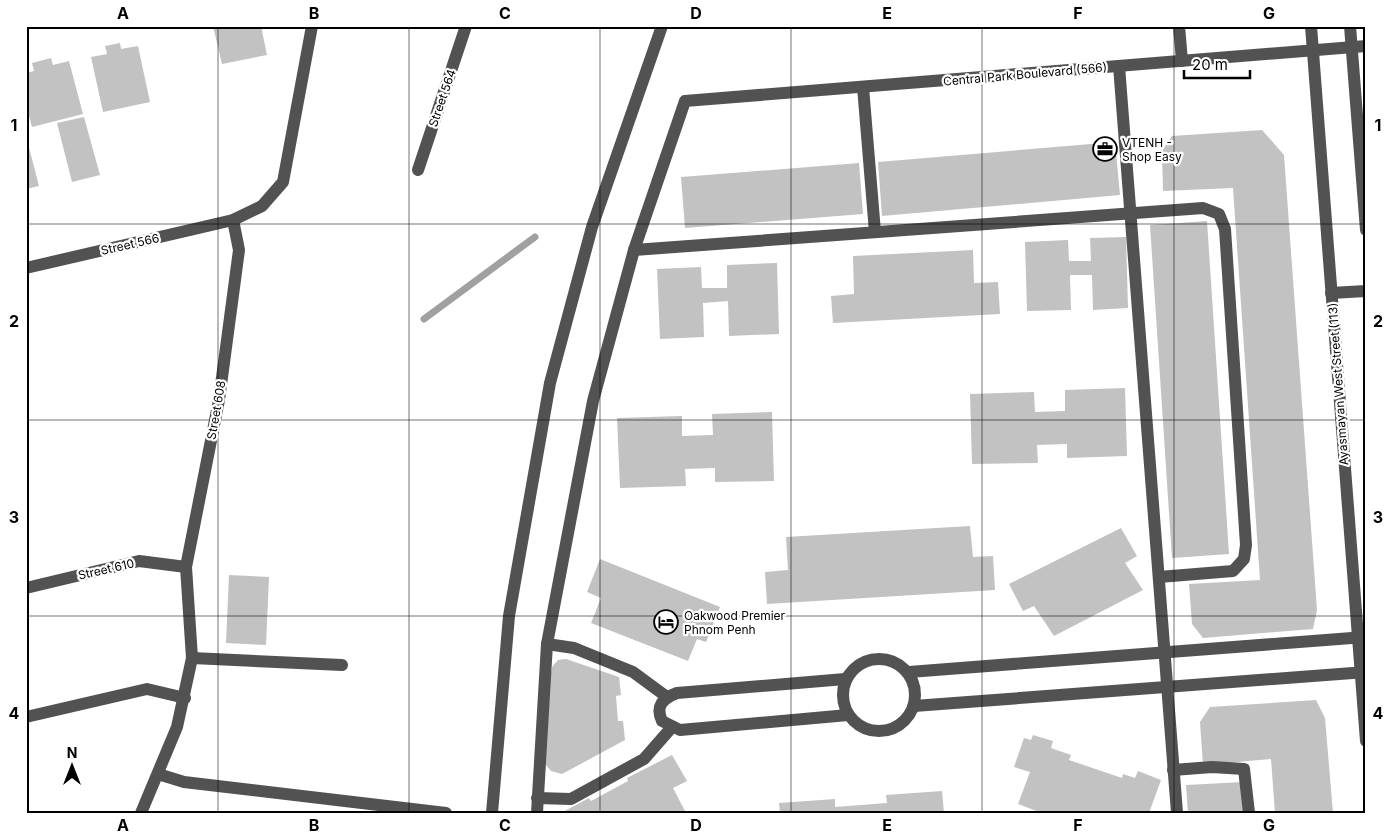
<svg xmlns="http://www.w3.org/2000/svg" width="1392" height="839" font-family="Inter,sans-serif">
<rect width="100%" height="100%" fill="#fff"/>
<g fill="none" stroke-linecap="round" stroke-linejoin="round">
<!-- stream -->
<path stroke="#a0a0a0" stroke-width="7" d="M424,319L535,237"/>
</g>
<!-- building -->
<g fill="#c2c2c2">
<path d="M213,26H261L267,55L222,64Z"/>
<path d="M120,43L121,49L138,46L150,102L103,112L91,57L107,54L105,46Z"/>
<path d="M51,58L53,65L69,61L83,114L32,127L26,105V73L34,71L32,63Z"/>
<path d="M84,117L100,175L72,182L57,123Z"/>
<path d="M1262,130L1284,155L1317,610L1313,629L1203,638L1192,624L1189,584L1260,580L1233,188L1163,191L1162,151L1172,136Z"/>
<path d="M26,136L39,186L26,189Z"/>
<path d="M1115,142L1120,195L882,216L878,162Z"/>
<path d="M859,163L863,214L685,228L681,177Z"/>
<path d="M1207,221L1229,554L1172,558L1150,225Z"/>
<path d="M1126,237L1128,308L1093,310L1092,275H1070L1071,310L1027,311L1025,242L1068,240L1069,261H1091L1090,238Z"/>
<path d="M973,250L974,283L998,282L1000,314L833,323L831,296L854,294L853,256Z"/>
<path d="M777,263L779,334L729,336L728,301L703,303L704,337L660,339L657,269L701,267L702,288H727V265Z"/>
<path d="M1125,388L1127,456L1067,458V444L1037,445L1038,463L972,464L970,394L1034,392L1035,412L1065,411V390Z"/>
<path d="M772,412L774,481L715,482V468L685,469L686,486L620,488L617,418L682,416V436L713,435L712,414Z"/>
<path d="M970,526L973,557L993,556L995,590L767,604L765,572L788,570L786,537Z"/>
<path d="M1121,528L1137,556L1125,563L1143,590L1054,636L1034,606L1023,611L1009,584Z"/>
<path d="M600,559L720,607L706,642L697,639L688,661L591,623L601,598L587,592Z"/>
<path d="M229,575L269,577L266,645L226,643Z"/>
<path d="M566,659L619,677L621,695L616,696L618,721H623L625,740L562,774L551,771L546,765L547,671H552V667L558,660Z"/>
<path d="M1316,700L1325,718L1333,813H1275L1271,759L1203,765L1200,722L1210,707Z"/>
<path d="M1033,735L1053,741L1051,748L1071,755L1069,760L1122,778L1123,774L1135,778L1138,771L1161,780L1149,813H1055L1049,811L1042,813L1018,804L1030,772L1014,767L1024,738L1031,740Z"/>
<path d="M672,755L687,781L673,788L686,813H561L589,798L591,801L628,781L627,778Z"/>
<path d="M1243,782L1245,813H1188L1186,785Z"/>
<path d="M942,791L944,813H780L779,803L835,799V807L887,803L886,795Z"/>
</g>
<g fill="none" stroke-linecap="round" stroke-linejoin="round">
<!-- minor -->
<g stroke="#525252" stroke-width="12">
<path d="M1179,26L1182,61"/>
<path d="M1311,26L1366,741"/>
<path d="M1350,26L1366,230"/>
<path d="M1119,66L1177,813"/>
<path d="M863,87L875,232"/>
<path d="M418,170L466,26"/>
<path d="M634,250L1203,208L1219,214L1225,229L1246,545L1244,559L1233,571L1159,577"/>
<path d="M26,268L233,220L262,206L283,182L312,26"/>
<path d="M1331,293L1366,291"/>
<path d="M26,588L139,561L186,567"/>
<path d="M547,644L574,648L633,672L667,697"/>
<path d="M192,658L342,665"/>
<circle cx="879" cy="695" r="36"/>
<path d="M909,672L1365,637"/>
<path d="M845,679L677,693C663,698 655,706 662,721L680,730L848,715"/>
<path d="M914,706L1366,672"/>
<path d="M26,717L147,689L185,698"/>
<path d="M1173,770L1212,767L1244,769L1249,813"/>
<path d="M158,774L184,782L446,813"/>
<path d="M537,798L571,799L644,759L672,727"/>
<path d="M141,813L177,727L192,658L186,567L219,400L239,250L233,220"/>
<path d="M492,813L509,616L550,383L592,227L662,26"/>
<path d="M537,813L547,644L593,401L634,250L685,101L1366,46"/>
</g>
</g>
<!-- grid -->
<path fill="none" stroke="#000" stroke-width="1" stroke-opacity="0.55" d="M218,26V813M409,26V813M600,26V813M791,26V813M982,26V813M1174,26V813M26,224H1366M26,420H1366M26,616H1366"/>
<!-- icons -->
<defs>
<g id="office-ring" transform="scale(1.25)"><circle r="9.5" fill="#fff" stroke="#000" stroke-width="1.5"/><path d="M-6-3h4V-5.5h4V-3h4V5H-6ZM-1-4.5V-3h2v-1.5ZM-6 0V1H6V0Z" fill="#000"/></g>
<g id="hotel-ring" transform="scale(1.25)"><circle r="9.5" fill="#fff" stroke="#000" stroke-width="1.5"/><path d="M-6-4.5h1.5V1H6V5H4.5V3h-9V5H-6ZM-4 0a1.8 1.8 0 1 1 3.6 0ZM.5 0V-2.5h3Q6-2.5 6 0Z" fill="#000"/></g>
</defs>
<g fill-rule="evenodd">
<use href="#office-ring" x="1105" y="149"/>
<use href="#hotel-ring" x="666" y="622"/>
</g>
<g text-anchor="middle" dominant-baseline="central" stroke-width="4.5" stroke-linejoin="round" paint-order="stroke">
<!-- street labels -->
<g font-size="12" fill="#000" stroke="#fff">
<text transform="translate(1025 74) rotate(-5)">Central Park Boulevard (566)</text>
<text transform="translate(442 98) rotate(-71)">Street 564</text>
<text transform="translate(130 244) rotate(-13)">Street 566</text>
<text transform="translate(1338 384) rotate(-94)">Ayasmayan West Street (113)</text>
<text transform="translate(216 410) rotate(-80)">Street 608</text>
<text transform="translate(106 569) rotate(-13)">Street 610</text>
</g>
<!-- poi labels -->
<g font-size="12" fill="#000" stroke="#fff" text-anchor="start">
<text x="1122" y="142">VTENH -<tspan x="1122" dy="14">Shop Easy</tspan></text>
<text x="684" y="615">Oakwood Premier<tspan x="684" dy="14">Phnom Penh</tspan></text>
</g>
</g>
<!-- border -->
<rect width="1392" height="839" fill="none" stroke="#ffffff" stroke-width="55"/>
<!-- north arrow -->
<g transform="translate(72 766)" stroke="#ffffff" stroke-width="4" paint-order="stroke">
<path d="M0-4L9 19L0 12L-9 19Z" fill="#000000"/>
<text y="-8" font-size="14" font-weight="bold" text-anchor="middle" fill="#000000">N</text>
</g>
<!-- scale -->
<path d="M1184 70v8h66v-8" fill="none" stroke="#000000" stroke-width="2.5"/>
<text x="1192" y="70" font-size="15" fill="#000000" stroke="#ffffff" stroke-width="4" paint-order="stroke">20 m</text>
<rect x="28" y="28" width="1336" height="784" fill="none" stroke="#000" stroke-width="2"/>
<g font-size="16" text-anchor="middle" font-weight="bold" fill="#000">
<text x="123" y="19">A</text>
<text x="314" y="19">B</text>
<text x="505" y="19">C</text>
<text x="696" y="19">D</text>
<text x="887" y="19">E</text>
<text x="1078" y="19">F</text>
<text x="1269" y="19">G</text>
<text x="14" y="131">1</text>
<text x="1378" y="131">1</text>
<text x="14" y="327">2</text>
<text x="1378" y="327">2</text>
<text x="14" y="523">3</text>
<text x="1378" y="523">3</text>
<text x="14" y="719">4</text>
<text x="1378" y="719">4</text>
<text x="123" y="831">A</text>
<text x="314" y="831">B</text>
<text x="505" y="831">C</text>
<text x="696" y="831">D</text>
<text x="887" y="831">E</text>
<text x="1078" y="831">F</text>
<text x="1269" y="831">G</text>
</g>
</svg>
